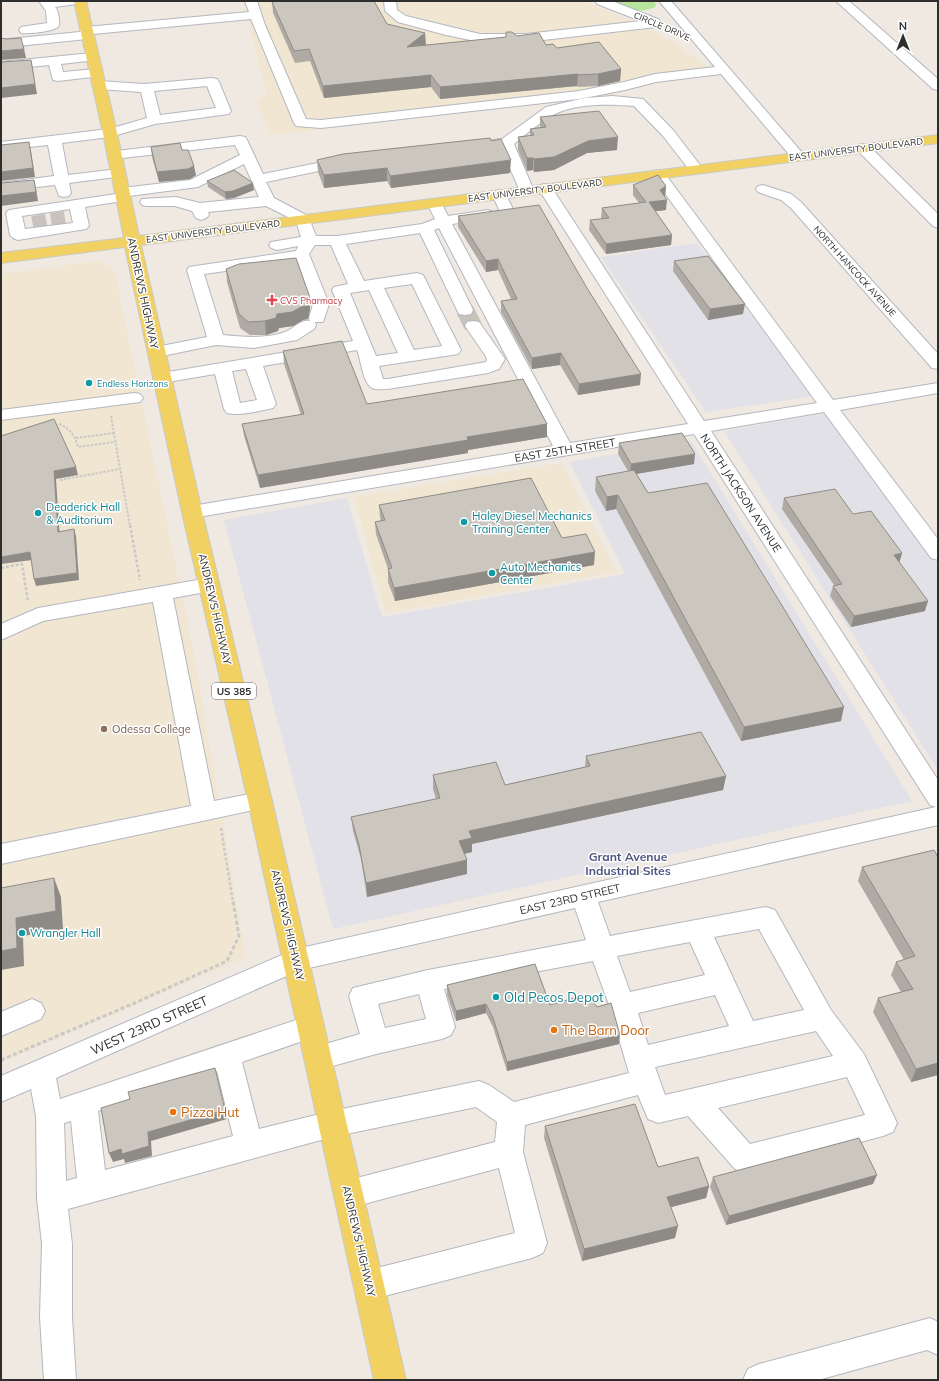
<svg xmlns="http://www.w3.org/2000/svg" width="939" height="1381" font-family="Mulish,sans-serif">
<rect width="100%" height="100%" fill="#efe9e1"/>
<!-- industrial -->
<g fill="#e3e1e8">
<path d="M697,243L814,396L706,412L601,257Z"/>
<path d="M827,413L938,563V770L724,431Z"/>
<path d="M691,441L912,801L333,929L224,520L347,498L382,617L625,574L570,462Z"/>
</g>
<!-- education -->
<g fill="#f0e6d1">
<path d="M242,1H583L654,30L719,74L656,83L607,96L270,135L256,101L267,93Z"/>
<path d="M99,261L114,269L193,649L246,957L1,1063V274Z"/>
<path d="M562,463L616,572L386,613L354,497Z"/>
</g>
<!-- green -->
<path fill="#b6e59e" d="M609,1H653L656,4L655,7C639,15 624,7 609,1Z"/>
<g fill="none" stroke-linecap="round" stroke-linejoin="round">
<!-- minor-tunnel-far1 -->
<g stroke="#c8c4bd" stroke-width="14" stroke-dasharray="14 7" stroke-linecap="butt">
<path d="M57,212L59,227"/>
<path d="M38,215L41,229"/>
</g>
<!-- minor-tunnel -->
<path stroke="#c8c4bd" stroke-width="18" stroke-dasharray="18 8" stroke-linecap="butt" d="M465,310L473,326"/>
<!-- minor casing -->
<g stroke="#b4b7c1" stroke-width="2">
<g id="minor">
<path d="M39,1H79L77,4L55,7C58,10 58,14 59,18C59,21 60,25 58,27C52,32 27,34 21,33L19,30L21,27L47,23L46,11Z"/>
<path d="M245,1H257L265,25L306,119L321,120L579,91L624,82L655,74L715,67L659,1H671L805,156L803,159L798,160L793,159L721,74L656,82L625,90L579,99L321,128L296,126L294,123L251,19L93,34L91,38L87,39L8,47L4,46L2,43L4,40L8,39L80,32L82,28L86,27L249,12Z"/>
<path d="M384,1H396L397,10L406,16L480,34H526L641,21L597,4L595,1H612L658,19L662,23L660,26L656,27L526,42H480L446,35L398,22L385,11Z"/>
<path d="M836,1H849L938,79V90L933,89Z"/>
<path d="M92,53L97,54L98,57L97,60L61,64L63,72L96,69L101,70L103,73L101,76L58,81L53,80L49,65L1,70V62Z"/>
<path d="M212,78L217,79L219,82L231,111L229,114L155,124L110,137L62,143L68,175L118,169L123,170L125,173L123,176L69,183L71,193L69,196L64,197L59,196L55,185L1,191V183L54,176L48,145L1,150V142L109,129L147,118L141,92L99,89L94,88L92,85L94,82L99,81L144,84ZM207,86L216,108L160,115L154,91Z"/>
<path d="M613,96L643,99L673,130L703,169L701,172L696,173L691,172L663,136L634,106C609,104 581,103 557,113C546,117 524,136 514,144L534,191L532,194L527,195L522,194L520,191L501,148L473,150L468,149L466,146L468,143L502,139L546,107L585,98Z"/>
<path d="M240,136L245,137L247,140L263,174L347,157L352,158L354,161L352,164L266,182L274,198L308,216L316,236H337L422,224L435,219L429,207L432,204L437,202L442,204L448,216L488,210L493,212L496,215L493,218L452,224L570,443L688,424L538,188L540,185L545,184L550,185L552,188L704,421L817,403L651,174L653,171L658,170L663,171L833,400L938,383V393L840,410L938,539V560L931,558L824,412L711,431L938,780V825L598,902L610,936L766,907L775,910L831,1010L864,1054L897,1123L893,1132L883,1136L745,1173L735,1169L688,1116L658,1123L648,1119L638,1095L525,1125L523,1152L547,1243L543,1253L532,1258L369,1300L358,1296L354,1285L358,1274L369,1270L515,1233L499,1168L349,1208L339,1204L334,1194L339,1184L349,1180L495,1142L497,1122L476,1107L332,1137L68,1209L72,1244V1317L76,1380H44L40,1317L42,1244L37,1199L36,1116L31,1089L1,1102V1076L296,949L936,807L930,805L694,434L192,518L185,516L182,512L185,508L192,506L553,446L439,228L434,230L473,310L471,314L465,315L459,314L457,310L420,233L346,244L364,281L417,273L423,275L461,350L458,354L452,355L379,366L383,379H388L486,362L487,359L485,355L465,326L467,322L473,321L479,322L505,359L499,369L488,373L388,389C383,389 376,390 372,388C363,383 361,360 357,350L263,366L276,404L273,408C260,411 240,416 227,413L224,409L215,374L162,383L156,382L153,378L156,374L162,373L353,341L332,290L334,287L348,284L331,245H315L309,254L329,304L323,322H315L316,325L314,329L297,340L291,341L254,348L216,345L157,357L151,356L148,352L151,348L207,337L187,270L189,267L296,251L298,246L277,250L271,248L269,245L271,242L301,237L296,221L266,206L208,212L209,215L206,218L201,220L196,218L192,211L175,206H147L142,205L140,202L142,199L176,197L200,203L259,197L244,164L198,187L129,196L130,197L128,200L85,207L89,226L86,229L18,240L13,238L10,235L6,213L9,210L116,194L115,192L117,189L122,188L190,180L240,155L235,145L114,159L109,158L107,155L109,152ZM70,209L73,223L25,229L22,216ZM296,261L313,304L309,318L310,321C300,319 294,329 285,332C266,339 244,337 223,335L204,274ZM412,284L442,346L414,350L384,288ZM369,290L398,353L376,356L350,293ZM246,369L257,400L240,403L232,371ZM575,908L586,940L428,970L353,988L349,996L360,1034L308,1049L304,1058L308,1067L318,1070L376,1054L442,1039L451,1035L455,1027L444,989L593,961L609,1005L629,1073L514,1102L489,1085L479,1081L332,1111L259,1129L242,1062L320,1035L324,1027L320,1019L311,1015L60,1099L56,1078L300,970ZM759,929L804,1010L753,1021L714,937ZM690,942L705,975L630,992L617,956ZM419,994L426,1019L385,1028L378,1004ZM715,995L729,1026L648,1045L638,1013ZM816,1031L833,1056L665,1095L655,1067ZM217,1071L233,1136L105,1170L98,1111ZM847,1077L865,1115L750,1144L718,1108ZM71,1121L77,1178L66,1181L64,1123Z"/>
<path d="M863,144L868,145L938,214V228L933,226L858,151L856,148L858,145Z"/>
<path d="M763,185L791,194L801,202L938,354V369L932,368L791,208L781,200L758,192L756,189L758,186Z"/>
<path d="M499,190L504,191L515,213L512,216L507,218L502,216L492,194L494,191Z"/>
<path d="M134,393L140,394L143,398L140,402L1,420V410Z"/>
<path d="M209,578L216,580L219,585L216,590L173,598L214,801L260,792L268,795L272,801L268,807L1,864V844L191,806L153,602L43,621L1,640V624L38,608Z"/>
<path d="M32,999L41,1003L45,1011L41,1019L1,1036V1012Z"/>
<path d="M930,1318L938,1322V1355L927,1350L818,1380H743L748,1369L759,1364Z"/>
</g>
</g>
<!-- major casing -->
<g stroke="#c9c9c9" stroke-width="2">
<path id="major" d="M74,1H86L117,133L139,236L938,135V143L141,245L202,512L272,801L406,1380H374L248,801L182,512L125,247L1,263V253L124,238L103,133Z"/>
</g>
<!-- path-far2 -->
<g stroke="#c9c9c9" stroke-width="2" stroke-dasharray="2.5 1.5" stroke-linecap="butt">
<path d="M111,416L130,526"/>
<path d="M59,424C70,428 75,436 78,447L115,442"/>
<path d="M76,438L114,433"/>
<path d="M60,480L120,469"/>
</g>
<!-- path-far1 -->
<g stroke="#c9c9c9" stroke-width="2.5" stroke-dasharray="3 2" stroke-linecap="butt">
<path d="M130,525L140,580"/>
<path d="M1,568L22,564L28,601"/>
<path d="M221,828L233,902"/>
</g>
<!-- path -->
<path stroke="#c9c9c9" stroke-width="3" stroke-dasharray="4 2.5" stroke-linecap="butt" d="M1,1060L137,1002L227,961L239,936L233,901"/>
<!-- minor -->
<use href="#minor" fill="#fff" fill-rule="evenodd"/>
<!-- major -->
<use href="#major" fill="#f2d163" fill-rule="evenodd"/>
</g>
<!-- wall -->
<g fill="#afaba4">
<path d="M272,2L387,24L426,45L517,36L557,48L621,69L620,81L598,86L578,87L577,86L440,99L431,87L324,98L310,61L295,63L273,13Z"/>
<path d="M540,117L617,150L587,153L554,170L534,172L533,170L527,171L518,150V137L530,136V129L540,127Z"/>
<path d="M151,147L182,150L196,175L190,179L159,182L152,157Z"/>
<path d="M317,160L510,173L391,188L387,181L324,188L318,172Z"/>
<path d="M207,181L254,190L234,198L226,199L208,187Z"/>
<path d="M633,185L666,186L665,196H664L666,210L655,211L672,235L671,245L606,254L589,230L590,220L602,219L601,217L602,208L639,203L633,195Z"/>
<path d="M458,216L640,385L578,395L560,365L532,369L501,312V301L511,299L498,270L486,272L458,227Z"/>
<path d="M674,261L743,314L708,320L673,271Z"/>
<path d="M226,269L309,295L310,309L308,319L303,320L293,326L279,328L278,331L266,335H250L240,328L227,282Z"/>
<path d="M283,351L367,404L547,437L468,450V453L260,488L244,436L242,424L301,415L284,364Z"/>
<path d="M619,443L694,464L636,474L648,493L841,721L741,741L616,509L606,511L595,491L596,477L628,471L618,454Z"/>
<path d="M784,498L853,514L902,553L899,562L925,611L851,627L830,596L833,586L834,585L782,509Z"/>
<path d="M379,505L562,538L594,565L395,601L388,582V569L376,534L375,522L381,521L380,517Z"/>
<path d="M586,756L726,776L723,790L472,844V852L464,854L467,860V874L367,897L361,859L353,831L351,817L436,799L433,789V775L505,785L585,767Z"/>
<path d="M938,857V1075L911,1082L873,1012L878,998L901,992L891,975L896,962L904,960L858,881L862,867Z"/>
<path d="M447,985L550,1005L619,1044L507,1071L493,1027L486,1013L456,1021L447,995Z"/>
<path d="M545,1126L709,1186L706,1198L671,1207L675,1238L582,1261L544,1138Z"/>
<path d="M713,1177L873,1184L726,1225L710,1187Z"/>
</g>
<!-- shaded-wall -->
<g fill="#8e8b86">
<path d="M425,33L426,45L407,47Z"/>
<path d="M24,49L26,58L1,60V51Z"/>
<path d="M31,60L37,94L1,98V88Z"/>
<path d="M621,69L620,81L598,86V74Z"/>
<path d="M578,74L577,86L440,99V87Z"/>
<path d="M431,75V87L324,98L323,86Z"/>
<path d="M618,137L617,150L587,153L554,170L534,172V159L588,141Z"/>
<path d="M29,142L31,151L35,177L1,181V172Z"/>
<path d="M527,158H533V170L527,171Z"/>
<path d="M511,160L510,173L391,188L390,176Z"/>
<path d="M194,166L196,175L190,179L159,182L157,172Z"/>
<path d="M387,168V181L324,188V175Z"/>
<path d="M34,180L36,189L38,201L1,206V196Z"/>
<path d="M253,183L254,190L234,198L226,199L225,192Z"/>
<path d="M666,186L665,196L659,200L660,190Z"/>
<path d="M667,200L666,210L648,212L649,202Z"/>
<path d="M672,235L671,245L606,254V244Z"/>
<path d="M498,259V270L486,272V261Z"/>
<path d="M309,295L310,309L308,319L303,320L293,326L279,328L278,331L266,335L265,321Z"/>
<path d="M745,304L743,314L708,320L710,309Z"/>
<path d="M561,353L560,365L532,369V358Z"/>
<path d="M641,374L640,385L578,395L579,384Z"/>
<path d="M547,424V437L468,450V453L260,488L258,475L467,437Z"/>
<path d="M695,454L694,464L630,475L631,464Z"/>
<path d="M76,467L78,475L56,479L60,540L58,532L54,471Z"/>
<path d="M618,495L616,509L606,511L607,497Z"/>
<path d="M74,529L76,536L79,580L36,586L34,579Z"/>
<path d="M30,552L32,560L1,564V557Z"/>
<path d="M595,552L594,565L395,601L394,588Z"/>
<path d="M902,553L899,564L894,555Z"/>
<path d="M928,601L925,611L851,627L854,616Z"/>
<path d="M844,707L841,721L741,741L744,727Z"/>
<path d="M726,776L723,790L472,844V852L459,855V841L469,831Z"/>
<path d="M467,860V874L367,897L366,883Z"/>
<path d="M54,878L61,897L63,929L23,936L24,966L1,970V951L16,918Z"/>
<path d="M486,1004V1013L456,1021V1011Z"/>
<path d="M620,1035L619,1044L507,1071V1062Z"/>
<path d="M938,1063V1075L911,1082L916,1069Z"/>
<path d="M225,1110L227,1119L151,1141L152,1156L125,1163L124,1159L113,1162L109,1153L148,1132Z"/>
<path d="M877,1175L873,1184L726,1225L729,1216Z"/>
<path d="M709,1186L706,1198L664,1209L667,1197Z"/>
<path d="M678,1226L675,1238L582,1261L584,1249Z"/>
</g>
<!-- building -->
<g fill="#cbc7bf" stroke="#8e8b86">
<path d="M279,1H374L387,24L425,33L407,47L506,37V32H512L517,36L539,33L546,45L553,44L557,48L599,42L621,69L598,74L579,75L578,74L440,87L431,75L323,86L309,49L294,51L272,2Z"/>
<path d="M1,38L6,39L21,38L24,49L1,51Z"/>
<path d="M31,60L35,84L1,88V62Z"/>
<path d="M599,111L618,137L588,141L554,157L534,159L533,158H527L518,137L534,135L530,129L546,127L540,117Z"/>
<path d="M490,138L491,141L501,139L511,160L390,176L387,168L324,175L317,160L343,154Z"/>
<path d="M29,142L33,168L1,172V145Z"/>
<path d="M180,143L182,150H188L194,166L188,169L157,172L151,147Z"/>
<path d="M234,170L253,183L233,191L225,192L207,181Z"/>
<path d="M658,175L666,186L660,190L667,200L649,202L672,235L606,244L590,220L609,218L602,208L646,202L633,185Z"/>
<path d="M34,180L36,192L1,196V183Z"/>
<path d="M539,205L587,288L641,374L579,384L561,353L532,358L501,301L517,299L498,259L486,261L458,216Z"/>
<path d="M708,256L745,304L710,309L674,261Z"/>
<path d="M296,258L309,295L307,306L301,307L292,312L277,314L276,318L265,321L248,322L239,314L226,269L239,264Z"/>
<path d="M342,341L367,404L523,379L547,424L467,437L468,440L258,475L242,424L304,414L283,351Z"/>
<path d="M54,419L76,467L54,471L58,532L74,529L77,573L34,579L30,552L1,557V436Z"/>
<path d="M682,433L695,454L631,464L619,443Z"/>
<path d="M634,470L648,493L707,483L844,707L744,727L618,495L607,497L596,477Z"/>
<path d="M531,478L562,538L586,534L595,552L394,588L388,569L392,568L375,522L385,520L379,505Z"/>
<path d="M835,489L853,514L871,511L902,553L894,555L928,601L854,616L833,586L842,584L784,498Z"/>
<path d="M701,732L726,776L469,831L472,838L459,841L467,860L366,883L359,845L351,817L440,798L433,775L496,762L505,785L590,766L586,756Z"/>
<path d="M934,850L938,857V1063L916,1069L878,998L913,989L896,962L915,956L862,867Z"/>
<path d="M54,878L56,911L16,918L17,948L1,951V888Z"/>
<path d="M535,964L550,1005L588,994L597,1007L611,1003L620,1035L507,1062L493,1018L486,1004L456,1011L447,985Z"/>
<path d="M215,1068L225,1110L148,1132L149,1146L122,1154L121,1149L109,1153L101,1108L130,1099L128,1092Z"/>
<path d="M635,1104L658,1167L698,1157L709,1186L667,1197L678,1226L584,1249L545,1126Z"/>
<path d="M859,1138L877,1175L729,1216L713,1177Z"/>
</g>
<!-- markers -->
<path fill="#e0444e" stroke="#fff" stroke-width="1.5" d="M270 294h4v4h4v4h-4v4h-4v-4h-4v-4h4z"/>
<g fill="#0f9aa8" stroke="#fff" stroke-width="1.5">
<circle cx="89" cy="383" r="4"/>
<circle cx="38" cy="513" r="4"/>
<circle cx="464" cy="522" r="4"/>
<circle cx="492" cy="573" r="4"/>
<circle cx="22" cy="933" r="4"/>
<circle cx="496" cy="997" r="4"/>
</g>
<circle fill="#8d6e63" stroke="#fff" stroke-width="1.5" cx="104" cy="729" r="4"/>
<g fill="#e8710a" stroke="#fff" stroke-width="1.5">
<circle cx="554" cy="1030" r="4"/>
<circle cx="173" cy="1112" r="4"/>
</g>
<g text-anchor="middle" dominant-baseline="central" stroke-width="3" stroke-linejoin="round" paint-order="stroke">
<!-- far-street labels -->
<g font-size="9" fill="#2e2e2e" stroke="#fff">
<text transform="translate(662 26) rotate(23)">CIRCLE DRIVE</text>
<text transform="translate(856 149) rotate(-7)">EAST UNIVERSITY BOULEVARD</text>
<text transform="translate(535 190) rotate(-7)">EAST UNIVERSITY BOULEVARD</text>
<text transform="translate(213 231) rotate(-7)">EAST UNIVERSITY BOULEVARD</text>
<text transform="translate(855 271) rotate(48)">NORTH HANCOCK AVENUE</text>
</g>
<!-- far-health labels -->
<g font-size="9" fill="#be3a42" stroke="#fff" text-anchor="start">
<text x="280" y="300">CVS Pharmacy</text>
</g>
<!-- far-culture labels -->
<g font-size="9" fill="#0d838f" stroke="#fff" text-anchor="start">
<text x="97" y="383">Endless Horizons</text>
</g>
<!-- shield labels -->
<rect fill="#fff" stroke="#6d6d6d" stroke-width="1" x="212" y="683" width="44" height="16" rx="3"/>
<g font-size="10" font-weight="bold" fill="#2e2e2e">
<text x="234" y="691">US 385</text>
</g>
<!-- street labels -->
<g font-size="11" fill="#2e2e2e" stroke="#fff">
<text transform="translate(143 293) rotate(78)">ANDREWS HIGHWAY</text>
<text transform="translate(565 450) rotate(-9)">EAST 25TH STREET</text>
<text transform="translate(741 493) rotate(57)">NORTH JACKSON AVENUE</text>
<text transform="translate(215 609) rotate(77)">ANDREWS HIGHWAY</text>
<text transform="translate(570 899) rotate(-13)">EAST 23RD STREET</text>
<text transform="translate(288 925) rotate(77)">ANDREWS HIGHWAY</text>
<text transform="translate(359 1241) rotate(77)">ANDREWS HIGHWAY</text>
</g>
<!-- culture labels -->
<g font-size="11" fill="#0d838f" stroke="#fff" text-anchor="start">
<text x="46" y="507">Deaderick Hall<tspan x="46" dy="13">&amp; Auditorium</tspan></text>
<text x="472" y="516">Haley Diesel Mechanics<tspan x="472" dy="13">Training Center</tspan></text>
<text x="500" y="567">Auto Mechanics<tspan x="500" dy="13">Center</tspan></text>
<text x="30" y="933">Wrangler Hall</text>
</g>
<!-- education labels -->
<g font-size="11" fill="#785e54" stroke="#fff" text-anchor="start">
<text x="112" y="729">Odessa College</text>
</g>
<!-- neighbourhood labels -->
<g font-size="12" font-weight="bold" fill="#4d5680" stroke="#fff">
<text x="628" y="856">Grant Avenue<tspan x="628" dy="14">Industrial Sites</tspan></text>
</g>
<!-- near-culture labels -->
<g font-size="13" fill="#0d838f" stroke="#fff" text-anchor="start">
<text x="504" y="997">Old Pecos Depot</text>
</g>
<!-- near-street labels -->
<g font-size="13" fill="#2e2e2e" stroke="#fff">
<text transform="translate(149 1025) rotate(-24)">WEST 23RD STREET</text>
</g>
<!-- near-food labels -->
<g font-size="13" fill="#c56008" stroke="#fff" text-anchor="start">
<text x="562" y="1030">The Barn Door</text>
<text x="181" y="1112">Pizza Hut</text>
</g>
</g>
<!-- border -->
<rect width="939" height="1381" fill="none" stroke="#2e2e2e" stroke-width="4"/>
<!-- north arrow -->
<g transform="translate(903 36)" stroke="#ffffff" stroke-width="3" paint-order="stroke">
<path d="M0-3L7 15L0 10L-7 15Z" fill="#2e2e2e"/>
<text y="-6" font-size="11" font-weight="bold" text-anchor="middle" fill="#2e2e2e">N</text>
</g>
</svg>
